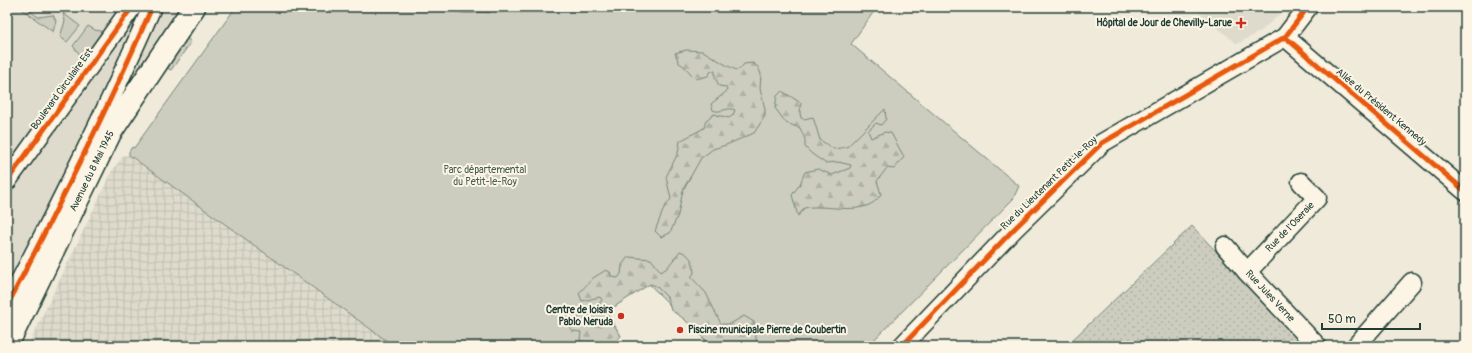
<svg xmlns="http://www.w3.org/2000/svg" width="1472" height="353" font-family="Pangolin,sans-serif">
<defs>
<pattern id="industrial-grid" width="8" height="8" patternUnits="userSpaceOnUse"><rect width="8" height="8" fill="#dedbcc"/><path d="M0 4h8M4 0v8" fill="none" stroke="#bebdb0"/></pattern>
<pattern id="forest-firs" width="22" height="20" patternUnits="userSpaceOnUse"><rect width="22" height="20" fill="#cccdbf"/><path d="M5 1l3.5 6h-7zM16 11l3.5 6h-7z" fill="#afb1a5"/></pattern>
<pattern id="garden-dots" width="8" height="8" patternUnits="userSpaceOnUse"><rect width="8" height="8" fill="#cccdbf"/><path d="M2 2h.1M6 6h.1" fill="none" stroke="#afb1a5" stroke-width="1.8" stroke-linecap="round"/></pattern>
</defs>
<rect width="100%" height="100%" fill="#efeada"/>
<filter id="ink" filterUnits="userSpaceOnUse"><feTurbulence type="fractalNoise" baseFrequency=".025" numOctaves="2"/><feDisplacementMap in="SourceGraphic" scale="8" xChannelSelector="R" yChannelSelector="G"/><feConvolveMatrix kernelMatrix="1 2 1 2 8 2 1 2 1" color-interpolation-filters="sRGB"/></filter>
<g filter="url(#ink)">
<!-- built -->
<g fill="#dedbcc">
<path d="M7,7H182L115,108L7,329Z"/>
<path d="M1193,7H1273L1280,14L1261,31L1237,44Z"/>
</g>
<!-- industrial -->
<path fill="url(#industrial-grid)" d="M129,155L134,159L394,346H28L112,171L123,156Z"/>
<!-- green -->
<g fill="#cccdbf" stroke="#76857a">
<path d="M19,7H25L38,17L53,15L56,21L53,32Z"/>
<path d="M236,7H877L851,44L1019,186L1013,199L868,346H711L649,284L606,312L621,336L611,346H394L129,155V152L132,147L134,148Z"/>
<path d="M63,13L80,26L67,42L60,37L65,21Z"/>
<path d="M88,26L95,30L101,31V34L85,57H82L73,46Z"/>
<path d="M182,33L191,42L171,70L161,65Z"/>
</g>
<!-- forest -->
<g fill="url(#forest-firs)" stroke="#76857a">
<path d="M449,7H496L489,13C480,11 468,15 458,12C455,12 452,9 449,7Z"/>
<path d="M686,50L703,51L726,65L736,70L740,69L744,64L753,63L758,67L761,74L760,89L765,109V116L754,133L726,145L713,149L701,158L683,190L678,215L670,233L661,237L655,231L664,208L671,199L666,177L678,153L680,141L704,128L706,120L714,114L729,118L733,115L735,110C728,106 720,114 713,110L711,104L727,91L726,87L719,86L715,77V71H711L708,76L696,79C689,73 687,67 679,63L675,53Z"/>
<path d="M782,91L801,103L800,113L801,118L804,119L813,117L820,140L834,149L847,147L885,109L886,119L881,125L876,123L868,131L871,138L885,132L891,133L904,157L894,169L887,168L877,181L881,194C867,219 827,203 804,208L798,216L792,195L800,184L805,172L818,169L832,175L850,168L851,165L838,162L825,163L812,154L805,147V139L800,128L786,123L775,108L777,96Z"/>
<path d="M680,251C691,255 693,261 694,273L691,277L706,293L721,324H730L744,316L754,322L757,346H712L684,319L671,310L667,297L656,286L650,284L606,312L621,336L611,346H585L584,343L580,340L581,332L572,331L570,326L579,317L595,309L602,300L600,297L582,301L579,293L593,278L606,270L610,272L612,277L618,278L621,274L622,265L628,257L651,259L661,272L667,268Z"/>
</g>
<!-- garden -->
<path fill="url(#garden-dots)" stroke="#76857a" d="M1192,226L1305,346H1066Z"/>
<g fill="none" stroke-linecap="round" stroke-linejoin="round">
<!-- minor casing -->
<g stroke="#1f3d34" stroke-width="21">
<g id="minor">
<path d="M1285,37L1465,191"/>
<path d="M7,181L132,7"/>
<path d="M1225,246L1247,272L1317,346"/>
<path d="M1247,272L1317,198L1301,182"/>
<path d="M7,306C58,208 108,109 152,7"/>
<path d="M902,346L1014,229L1102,143L1285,37L1308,7"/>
<path d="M1356,346L1412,282"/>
</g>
</g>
<!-- major casing -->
<g stroke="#1f3d34" stroke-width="25">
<path id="major" d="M7,345L110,133L194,7"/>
</g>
<!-- minor -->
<use href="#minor" stroke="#fcf5e5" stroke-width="18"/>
<!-- major -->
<use href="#major" stroke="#fcf5e5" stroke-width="22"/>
<!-- cycleway casing -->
<g stroke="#fcf5e5" stroke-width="8">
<g id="cycleway">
<path d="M1285,37L1465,191"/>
<path d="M7,181L132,7"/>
<path d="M7,306C58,208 108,109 152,7"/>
<path d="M902,346L1014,229L1102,143L1285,37L1308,7"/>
</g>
</g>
<!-- cycleway -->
<use href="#cycleway" stroke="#e8590c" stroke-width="5"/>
</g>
</g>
<!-- markers -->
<g fill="#c8321e" stroke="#fcf5e5" stroke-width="1.5">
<path d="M1239 17h4v4h4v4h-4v4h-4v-4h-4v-4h4z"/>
<circle cx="621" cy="316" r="4"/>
<circle cx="680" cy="330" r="4"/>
</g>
<g text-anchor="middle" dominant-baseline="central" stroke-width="4" stroke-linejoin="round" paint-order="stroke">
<!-- poi labels -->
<g font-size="10" font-weight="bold" fill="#1f3d34" stroke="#fcf5e5" text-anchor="end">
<text x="1232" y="23">Hôpital de Jour de Chevilly-Larue</text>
<text x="613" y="310">Centre de loisirs<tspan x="613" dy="12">Pablo Neruda</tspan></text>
<text x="688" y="330" text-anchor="start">Piscine municipale Pierre de Coubertin</text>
</g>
<!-- street labels -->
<g font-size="10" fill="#1f3d34" stroke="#fcf5e5">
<text transform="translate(62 89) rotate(-54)">Boulevard Circulaire Est</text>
<text transform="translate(1381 107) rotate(40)">Allée du Président Kennedy</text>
<text transform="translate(92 171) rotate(-64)">Avenue du 8 Mai 1945</text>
<text transform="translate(1049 183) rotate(-44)">Rue du Lieutenant Petit-le-Roy</text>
<text transform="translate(1290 227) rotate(-46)">Rue de l'Oseraie</text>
<text transform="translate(1270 296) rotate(47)">Rue Jules Verne</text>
</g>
<!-- park labels -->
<g font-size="10" fill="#425a50" stroke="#fcf5e5">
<text x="485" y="170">Parc départemental<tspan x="485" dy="12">du Petit-le-Roy</tspan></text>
</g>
</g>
<!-- margin -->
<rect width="1472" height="353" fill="none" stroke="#fcf5e5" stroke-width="24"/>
<rect x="12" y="12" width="1448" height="329" fill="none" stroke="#1f3d34" stroke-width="1.5" filter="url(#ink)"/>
<!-- scale -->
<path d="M1322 323v6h98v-6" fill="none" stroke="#1f3d34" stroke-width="2"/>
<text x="1328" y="323" font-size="12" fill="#1f3d34" stroke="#fcf5e5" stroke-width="3" paint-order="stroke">50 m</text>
</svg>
